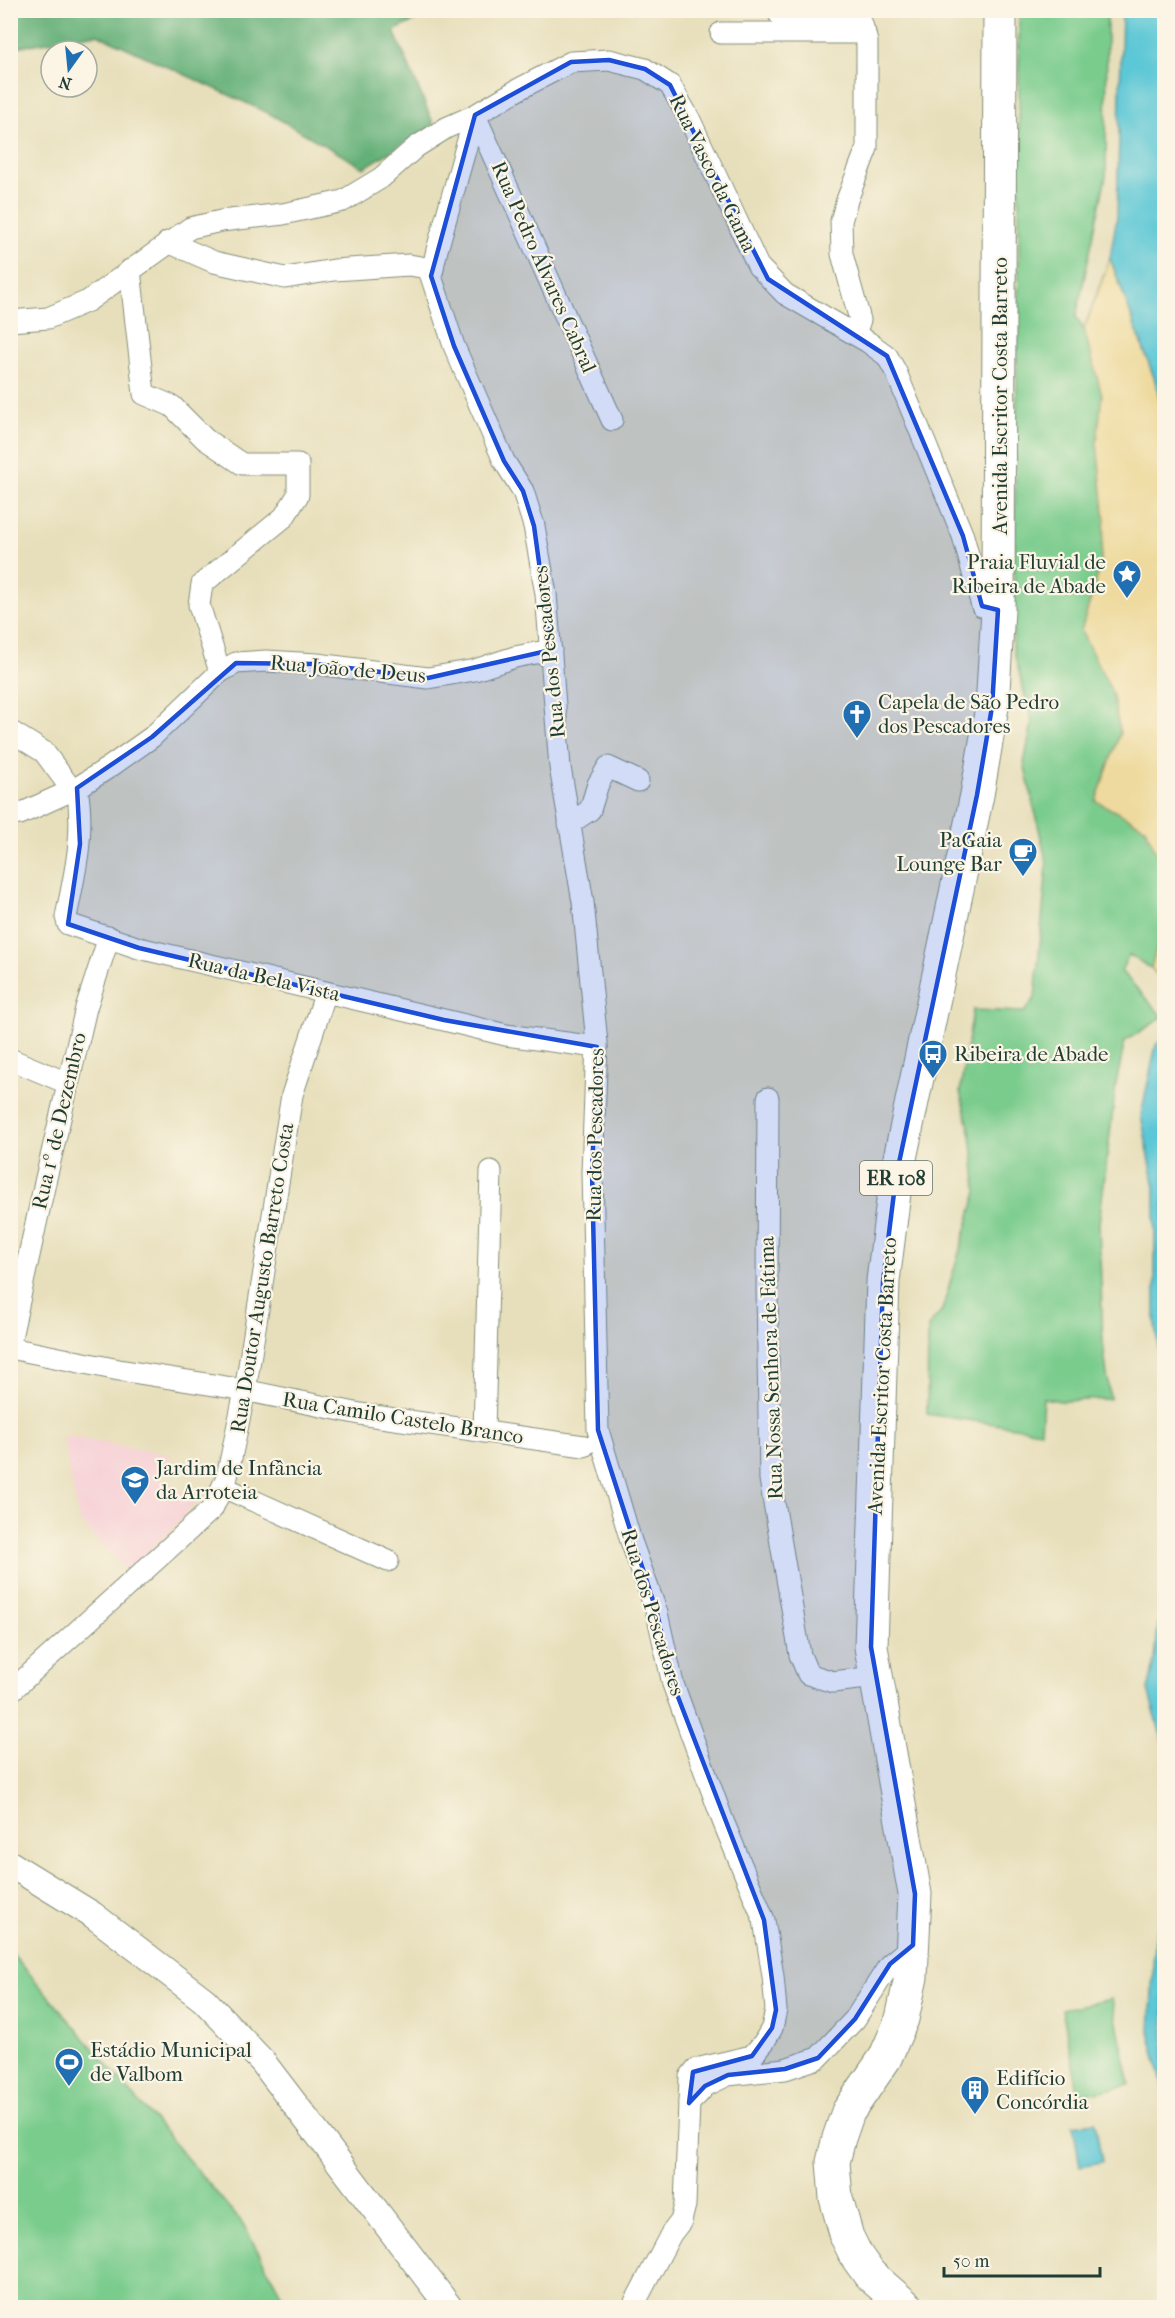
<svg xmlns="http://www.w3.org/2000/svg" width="1175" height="2318" font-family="'IM FELL French Canon',serif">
<rect width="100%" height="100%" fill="#fcf5e5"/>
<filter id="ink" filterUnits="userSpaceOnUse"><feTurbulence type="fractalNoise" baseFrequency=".0167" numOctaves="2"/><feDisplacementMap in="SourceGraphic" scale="12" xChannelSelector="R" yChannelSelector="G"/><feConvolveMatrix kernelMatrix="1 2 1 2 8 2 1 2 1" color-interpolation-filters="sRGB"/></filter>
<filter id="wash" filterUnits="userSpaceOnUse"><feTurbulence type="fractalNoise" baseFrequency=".008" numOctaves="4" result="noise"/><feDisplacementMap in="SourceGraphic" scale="24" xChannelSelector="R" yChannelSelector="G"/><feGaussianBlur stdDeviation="1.35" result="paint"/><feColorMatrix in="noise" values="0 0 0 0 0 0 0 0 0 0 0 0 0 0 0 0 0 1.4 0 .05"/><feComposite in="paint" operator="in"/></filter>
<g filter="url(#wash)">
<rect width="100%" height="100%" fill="#e7dfbb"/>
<!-- built -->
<path fill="#f6cfd6" d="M64,1436L171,1455L157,1477L197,1502L185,1513L187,1515L127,1572L79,1520L63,1439Z"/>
<!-- green -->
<g fill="#7acc8d" stroke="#4c8460" stroke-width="1.5">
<path d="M1019,11H1107L1106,176L1076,317L1084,329L1102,395L1097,443L1105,520L1100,568L1081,631L1112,692L1120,733L1096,801L1145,827L1164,871L1162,930L1151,968L1129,955L1121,971L1163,1017L1125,1041L1116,1084L1099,1224L1103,1342L1110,1399L1060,1401L1043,1398L1041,1431L927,1414L928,1327L942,1310L977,1192L971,1135L960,1092L973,1010L1024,1012L1035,998L1047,864L1024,763L1032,723L1013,649L1019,253Z"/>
<path d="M10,1951L243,2224L288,2307H11Z"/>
<path d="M1112,1999L1130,2085L1079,2095L1062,2009Z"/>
</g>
<!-- forest -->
<path fill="#63b078" stroke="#417656" stroke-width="1.5" d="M11,11H434L394,31L434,125L364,168L270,114L97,34L11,48Z"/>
<!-- sand -->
<path fill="#eeda9e" stroke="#868c69" stroke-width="1.5" d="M1110,258L1155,380L1164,419V983L1151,968L1162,930L1164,871L1145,827L1096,801L1120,733L1112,692L1081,631L1100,568L1105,520L1097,443L1102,395L1084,329Z"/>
<!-- water -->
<g fill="#5cc7d6" stroke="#3e8285" stroke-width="1.5">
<path d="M1122,11H1164V419L1155,380L1110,258L1117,216Z"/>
<path d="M1164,1037V1387L1155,1324V1187L1141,1115L1156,1045Z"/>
<path d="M1164,1564V1746L1148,1690L1155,1660Z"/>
<path d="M1164,1894V2091L1150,2035L1154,1946Z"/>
<path d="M1095,2122L1102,2162L1080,2166L1073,2125Z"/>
</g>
</g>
<g filter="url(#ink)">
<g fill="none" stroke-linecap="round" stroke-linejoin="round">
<!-- minor casing -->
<g stroke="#838e78" stroke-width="23">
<g id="minor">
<path d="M779,14L844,15L862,24L867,42V148L847,200L841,221L842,254L860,320L855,334"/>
<path d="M721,33H865"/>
<path d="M475,115L437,250L431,276L454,346L504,461L523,491L534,526L546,594L560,767L583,902L597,1043L592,1172L598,1430L631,1541L657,1613L673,1684L723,1821L764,1920L773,1976L776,2010L772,2028L764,2042L752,2056L696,2069L690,2077L689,2103"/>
<path d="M475,115L612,420"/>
<path d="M168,242L214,262L285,278L334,270L409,265L433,269"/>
<path d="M130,270L144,394L172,406L205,439L242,464H298V495L284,517L202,584L199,605L220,672"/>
<path d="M10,321L48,318L88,301L190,228L221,221L283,214L343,201L381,178L416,147L446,128L475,115L519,89L571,62L609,60L645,69L670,85L689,118L758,266L785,294L868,342L887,356L896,372L963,536L982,606L998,610"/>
<path d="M10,731L44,752L72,790"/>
<path d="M77,788C85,833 75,873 66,917L68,924L139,948L444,1020L506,1035L597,1047"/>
<path d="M10,815L20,814L77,788L111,766L152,737L220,672L236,663L266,661L317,664L428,678L475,670L515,657L551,650"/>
<path d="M569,824L590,810L598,784L608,767L638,781"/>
<path d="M10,1059L67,1083"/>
<path d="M768,1098L767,1291L770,1479L800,1655L808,1674L833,1682L875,1677"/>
<path d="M10,1342L46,1178L86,1008L109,937"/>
<path d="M10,1348L119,1370L239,1389L360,1414L584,1446"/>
<path d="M484,1432L491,1171"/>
<path d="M223,1487L388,1561"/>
<path d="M10,1692L212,1509L227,1477L245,1391L292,1095L326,992"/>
<path d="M632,2308L671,2234L681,2221L685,2205L689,2103L699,2093L705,2086L728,2075L785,2069L818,2058L855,2019L890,1964L913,1945"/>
</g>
</g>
<!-- tertiary casing -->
<g stroke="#838e78" stroke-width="28">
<path id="tertiary" d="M10,1864L93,1915L204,2000L262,2061L450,2308"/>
</g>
<!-- primary casing -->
<g stroke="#838e78" stroke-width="35">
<path id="primary" d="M908,2308L870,2275L857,2257L847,2237L836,2198L833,2162L839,2138L848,2112L885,2058L902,2019L911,1977L915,1894L871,1647L883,1281L896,1177L977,795L992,707L998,610L1000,10"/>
</g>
<!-- minor -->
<use href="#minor" stroke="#fff" stroke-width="21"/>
<!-- tertiary -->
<use href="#tertiary" stroke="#fff" stroke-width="26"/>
<!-- primary -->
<use href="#primary" stroke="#fff" stroke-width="33"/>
</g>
</g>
<!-- marked area -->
<path fill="#1d4ed8" fill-opacity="0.2" stroke="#1d4ed8" stroke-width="4.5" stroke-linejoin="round" d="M609,60L645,69L670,85L768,279L887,356L963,536L982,606L998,610L992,707L977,795L896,1177L883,1281L871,1647L915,1894L913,1945L890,1964L855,2019L818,2058L785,2069L728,2075L705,2086L689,2103L693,2072L752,2056L772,2028L776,2010L764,1920L673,1684L657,1613L598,1430L592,1172L597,1047L444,1020L139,948L68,924L80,844L77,788L152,737L236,663L317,664L428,678L551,650L534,526L523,491L504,461L454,346L431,276L475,115L571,62Z"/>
<!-- icons -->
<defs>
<g id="sight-pin" transform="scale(1.5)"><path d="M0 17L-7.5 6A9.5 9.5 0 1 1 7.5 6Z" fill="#1f6fb2" stroke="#fcf5e5"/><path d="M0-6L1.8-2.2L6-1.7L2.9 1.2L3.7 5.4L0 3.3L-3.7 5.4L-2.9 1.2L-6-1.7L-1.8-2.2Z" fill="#fff"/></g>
<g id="church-pin" transform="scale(1.5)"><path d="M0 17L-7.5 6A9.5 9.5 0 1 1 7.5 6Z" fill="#1f6fb2" stroke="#fcf5e5"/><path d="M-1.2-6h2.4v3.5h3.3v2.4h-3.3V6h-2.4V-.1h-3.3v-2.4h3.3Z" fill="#fff"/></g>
<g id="cafe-pin" transform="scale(1.5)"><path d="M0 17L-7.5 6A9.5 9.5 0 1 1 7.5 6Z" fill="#1f6fb2" stroke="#fcf5e5"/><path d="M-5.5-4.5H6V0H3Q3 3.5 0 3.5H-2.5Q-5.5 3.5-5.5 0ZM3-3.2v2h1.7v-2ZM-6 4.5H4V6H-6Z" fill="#fff"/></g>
<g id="bus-pin" transform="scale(1.5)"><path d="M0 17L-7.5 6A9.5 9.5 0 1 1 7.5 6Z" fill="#1f6fb2" stroke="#fcf5e5"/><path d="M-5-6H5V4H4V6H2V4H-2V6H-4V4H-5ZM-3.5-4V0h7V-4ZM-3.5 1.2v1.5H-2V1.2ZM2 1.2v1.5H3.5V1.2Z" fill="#fff"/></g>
<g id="school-pin" transform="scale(1.5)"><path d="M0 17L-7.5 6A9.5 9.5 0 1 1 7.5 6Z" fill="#1f6fb2" stroke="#fcf5e5"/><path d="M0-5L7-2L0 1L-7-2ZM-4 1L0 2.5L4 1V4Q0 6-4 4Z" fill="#fff"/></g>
<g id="stadium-pin" transform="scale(1.5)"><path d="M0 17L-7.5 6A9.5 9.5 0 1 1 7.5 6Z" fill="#1f6fb2" stroke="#fcf5e5"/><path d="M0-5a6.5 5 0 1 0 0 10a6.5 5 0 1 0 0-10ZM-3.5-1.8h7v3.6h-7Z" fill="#fff"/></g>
<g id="building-pin" transform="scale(1.5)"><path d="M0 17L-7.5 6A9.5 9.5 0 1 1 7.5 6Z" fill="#1f6fb2" stroke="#fcf5e5"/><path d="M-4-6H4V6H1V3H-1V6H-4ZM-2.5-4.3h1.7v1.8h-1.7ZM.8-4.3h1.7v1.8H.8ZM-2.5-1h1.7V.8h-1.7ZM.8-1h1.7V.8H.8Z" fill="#fff"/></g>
</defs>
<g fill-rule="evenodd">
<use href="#sight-pin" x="1127" y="574"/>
<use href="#church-pin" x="857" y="714"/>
<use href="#cafe-pin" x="1023" y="852"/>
<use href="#bus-pin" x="933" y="1054"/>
<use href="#school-pin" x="135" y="1480"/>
<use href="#stadium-pin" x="69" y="2062"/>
<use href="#building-pin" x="975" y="2090"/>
</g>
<g text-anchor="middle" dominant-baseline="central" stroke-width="4.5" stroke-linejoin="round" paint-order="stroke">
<!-- shield labels -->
<rect fill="#fcf5e5" stroke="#617469" stroke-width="1.5" x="860" y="1161" width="72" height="34" rx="4.5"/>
<g font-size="20" font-weight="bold" fill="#1f3d34">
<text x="896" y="1178">ER 108</text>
</g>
<!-- street labels -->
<g font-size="21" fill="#1f3d34" stroke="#fcf5e5">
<text transform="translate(713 173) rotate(64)">Rua Vasco da Gama</text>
<text transform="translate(544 267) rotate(66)">Rua Pedro Álvares Cabral</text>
<text transform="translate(1000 396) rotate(-90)">Avenida Escritor Costa Barreto</text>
<text transform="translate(549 652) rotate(-96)">Rua dos Pescadores</text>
<text transform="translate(348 669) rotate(5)">Rua João de Deus</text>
<text transform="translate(264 977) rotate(13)">Rua da Bela Vista</text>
<text transform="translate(59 1121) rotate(-77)">Rua 1º de Dezembro</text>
<text transform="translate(595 1135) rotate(-89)">Rua dos Pescadores</text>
<text transform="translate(262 1278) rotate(-81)">Rua Doutor Augusto Barreto Costa</text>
<text transform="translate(771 1368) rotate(-92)">Rua Nossa Senhora de Fátima</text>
<text transform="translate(882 1376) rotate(-87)">Avenida Escritor Costa Barreto</text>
<text transform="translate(403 1418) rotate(9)">Rua Camilo Castelo Branco</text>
<text transform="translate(653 1612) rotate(73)">Rua dos Pescadores</text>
</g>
<!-- poi labels -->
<g font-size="21" fill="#1f3d34" stroke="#fcf5e5" text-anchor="start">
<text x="1106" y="562" text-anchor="end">Praia Fluvial de<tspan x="1106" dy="24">Ribeira de Abade</tspan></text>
<text x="878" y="702">Capela de São Pedro<tspan x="878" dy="24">dos Pescadores</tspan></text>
<text x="1002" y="840" text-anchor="end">PaGaia<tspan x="1002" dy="24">Lounge Bar</tspan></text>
<text x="954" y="1054">Ribeira de Abade</text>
<text x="156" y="1468">Jardim de Infância<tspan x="156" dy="24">da Arroteia</tspan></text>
<text x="90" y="2050">Estádio Municipal<tspan x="90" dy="24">de Valbom</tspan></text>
<text x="996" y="2078">Edifício<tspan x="996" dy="24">Concórdia</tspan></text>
</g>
</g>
<!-- margin -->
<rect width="1175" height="2318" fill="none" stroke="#fcf5e5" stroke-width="36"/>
<!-- north arrow -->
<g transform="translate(69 69) rotate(195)"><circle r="28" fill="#fcf5e5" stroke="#a4ab9e" stroke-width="1.5"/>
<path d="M0-4.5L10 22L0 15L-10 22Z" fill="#1f6fb2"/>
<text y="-9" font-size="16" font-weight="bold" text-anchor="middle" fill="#1f3d34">N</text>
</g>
<!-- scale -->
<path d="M944 2267v9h156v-9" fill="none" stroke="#1f3d34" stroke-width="3"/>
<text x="953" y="2267" font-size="18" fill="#1f3d34" stroke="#fcf5e5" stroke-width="4.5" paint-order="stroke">50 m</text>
</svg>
